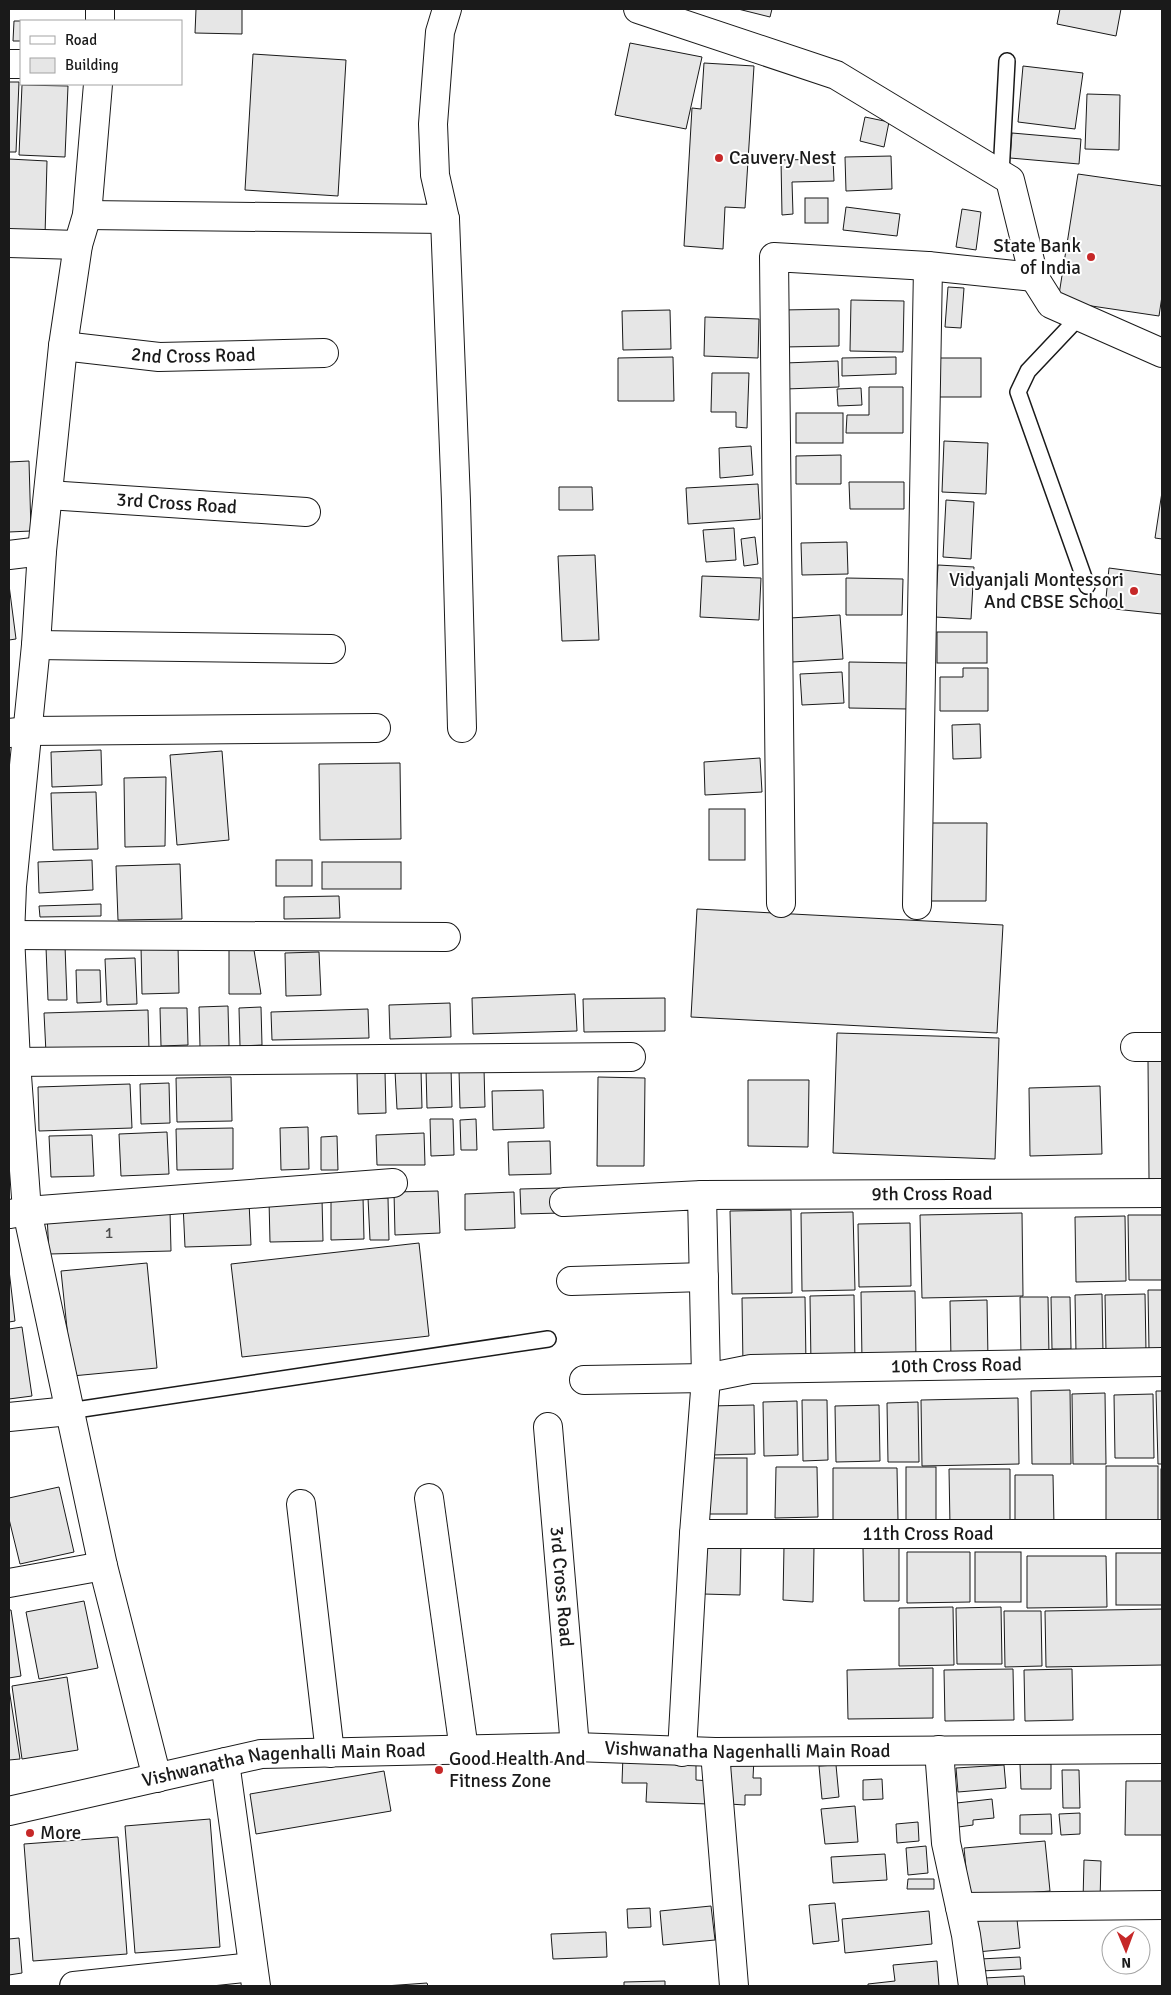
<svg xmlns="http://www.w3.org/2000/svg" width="1171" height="1995" font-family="Signika,sans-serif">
<rect width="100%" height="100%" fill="#fff"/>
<!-- building -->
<g fill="#e6e6e6" stroke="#1a1a1a">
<path d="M196,9H242V34L195,33Z"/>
<path d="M738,9H772L770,17Z"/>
<path d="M1060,9H1121L1116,36L1057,24Z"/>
<path d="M14,21H35H21V41H13Z"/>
<path d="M630,43L702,57L686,129L615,115Z"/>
<path d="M253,54L346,60L338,196L245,190Z"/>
<path d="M704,63L754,66L745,208L725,207L723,249L684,246L692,108L701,109Z"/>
<path d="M1023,66L1083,73L1075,129L1018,122Z"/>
<path d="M9,82H19L16,152H9Z"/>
<path d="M22,85L68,86L65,157L19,155Z"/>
<path d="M1087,94L1120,95L1119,150L1085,149Z"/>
<path d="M865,117L889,122L884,147L860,141Z"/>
<path d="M1012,133L1081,139L1079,164L1010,158Z"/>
<path d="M891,156L892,189L846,191L845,157Z"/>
<path d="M9,159L47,161L45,236L9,235Z"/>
<path d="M833,159L834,181L792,182L793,214L782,215L781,160Z"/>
<path d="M1078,174L1162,186V296L1159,316L1058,301Z"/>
<rect x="805" y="198" width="23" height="25"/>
<path d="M846,207L900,214L897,236L843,230Z"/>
<path d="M962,209L981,212L976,250L956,247Z"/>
<path d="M948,287L964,288L961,328L945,327Z"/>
<path d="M851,300L904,301L903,352L850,351Z"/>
<path d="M839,309V346L783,347L782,310Z"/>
<path d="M670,310L671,349L623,350L622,311Z"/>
<path d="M705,317L759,319L758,358L704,356Z"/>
<path d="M673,357L674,401H618V358Z"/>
<path d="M896,357V374L842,376V358Z"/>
<rect x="930" y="358" width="51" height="39"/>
<path d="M838,361L839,387L786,389L785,363Z"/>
<path d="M712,373H749L747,428L736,427V412H711Z"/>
<path d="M869,387H903V433H846L847,415H869Z"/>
<path d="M861,388L862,405L838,406L837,389Z"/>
<rect x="796" y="413" width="47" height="30"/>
<path d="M944,441L988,443L986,494L942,492Z"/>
<path d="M751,446L753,475L720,478L719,448Z"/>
<path d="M841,455V484H796V456Z"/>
<path d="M29,461L31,531L9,532V462Z"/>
<path d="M849,482H904V509H850Z"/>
<path d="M758,484L760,519L688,524L686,488Z"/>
<path d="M559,487H592L593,510H559Z"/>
<path d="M1162,492V539L1155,538Z"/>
<path d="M946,500L974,502L971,559L943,557Z"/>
<path d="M734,528L736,560L706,562L703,530Z"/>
<path d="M755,537L758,564L744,566L741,539Z"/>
<path d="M847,542L848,574L802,575L801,543Z"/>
<path d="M595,555L599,640L562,641L558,556Z"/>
<path d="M938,565L974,567L971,619L935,617Z"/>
<path d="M1109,568L1162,575V614L1105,608Z"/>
<path d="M702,576L761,578L759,620L700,617Z"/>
<path d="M846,578L903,579L902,615H846Z"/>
<path d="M9,585L16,639L9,640Z"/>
<path d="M840,615L843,659L792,662L790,618Z"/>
<rect x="937" y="632" width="50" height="31"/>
<path d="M849,662L909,663L908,709L849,708Z"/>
<path d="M963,668H988V711H940V677H963Z"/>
<path d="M842,672L844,703L802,705L800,674Z"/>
<path d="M980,724L981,758L953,759L952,725Z"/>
<path d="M101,750L102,785L52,787L51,752Z"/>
<path d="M222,751L229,840L177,845L170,755Z"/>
<path d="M760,758L762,792L705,795L704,762Z"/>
<path d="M400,763L401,839L320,840L319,764Z"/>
<path d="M166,777L165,846L125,847L124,778Z"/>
<path d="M96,792L98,849L53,850L51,793Z"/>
<rect x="709" y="809" width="36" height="51"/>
<path d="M927,823H987L986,901H927Z"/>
<path d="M92,860L93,890L39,893L38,862Z"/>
<rect x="276" y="860" width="36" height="26"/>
<rect x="322" y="862" width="79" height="27"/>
<path d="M180,864L182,919L118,920L116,866Z"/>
<path d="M339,896L340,918L284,919V897Z"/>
<path d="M101,904V916L40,917L39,906Z"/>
<path d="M697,909L1003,925L997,1033L691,1017Z"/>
<path d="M178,945L179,993L142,994L141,946Z"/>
<path d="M65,946L67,1000H48L46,947Z"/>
<path d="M229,947L254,950L261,994H229Z"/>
<path d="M319,952L321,995L286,996L285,953Z"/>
<path d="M135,958L137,1004L107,1005L105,959Z"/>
<path d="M76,970H100L101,1002L77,1003Z"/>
<path d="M575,994L577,1031L473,1034L472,998Z"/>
<path d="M665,998V1031L584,1032L583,999Z"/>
<path d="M450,1003L451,1037L390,1039L389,1005Z"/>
<path d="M228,1006L229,1046L200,1047L199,1007Z"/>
<path d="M261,1007L262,1045L240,1046L239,1008Z"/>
<path d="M160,1008H187L188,1045L161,1046Z"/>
<path d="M368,1009L369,1038L272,1040L271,1012Z"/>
<path d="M148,1010L149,1050L46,1053L44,1013Z"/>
<path d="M837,1033L999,1038L995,1159L833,1153Z"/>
<path d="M1148,1061H1162V1179H1149Z"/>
<path d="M451,1068L452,1107L427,1108L426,1069Z"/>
<path d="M484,1069L485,1107L460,1108L459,1070Z"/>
<path d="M421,1070L422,1108L397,1109L395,1071Z"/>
<path d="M385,1072L386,1113L358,1114L357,1073Z"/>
<path d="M231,1077L232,1121L177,1122L176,1078Z"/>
<path d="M598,1077L645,1078L644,1166H597Z"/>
<path d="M748,1080H809L808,1147L748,1146Z"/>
<path d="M169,1083L170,1123L141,1124L140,1084Z"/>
<path d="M130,1084L132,1128L39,1131L38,1087Z"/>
<path d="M1100,1086L1102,1154L1030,1156L1029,1088Z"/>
<path d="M543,1090L544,1128L493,1130L492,1091Z"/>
<path d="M430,1119H453L454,1155L431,1156Z"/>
<path d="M476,1119L477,1150H461L460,1120Z"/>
<path d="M308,1127L309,1169L281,1170L280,1128Z"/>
<path d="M233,1128V1169L177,1170L176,1129Z"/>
<path d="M167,1132L169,1174L121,1176L119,1134Z"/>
<path d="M424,1133L425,1165H377L376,1135Z"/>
<path d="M92,1135L94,1176L51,1177L49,1136Z"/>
<path d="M337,1136L338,1170H321V1137Z"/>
<path d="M550,1141L551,1174L509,1175L508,1142Z"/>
<path d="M560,1188L561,1213L521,1214L520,1189Z"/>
<path d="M438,1191L440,1233L395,1235L394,1192Z"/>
<path d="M514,1192L515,1228L465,1230V1194Z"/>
<path d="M363,1197L364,1239L331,1240V1198Z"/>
<path d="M368,1198H388L389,1240H370Z"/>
<path d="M322,1199L323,1241L270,1242L269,1200Z"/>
<path d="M249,1202L251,1245L185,1247L183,1204Z"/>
<path d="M791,1210L792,1293L732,1294L730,1211Z"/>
<path d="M170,1211L171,1251L49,1254L47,1215Z"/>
<path d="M853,1212L855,1290L802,1291L801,1213Z"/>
<path d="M1022,1213L1023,1296L922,1298L920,1215Z"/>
<path d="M1128,1215H1162V1280H1129Z"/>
<path d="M1125,1216L1126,1281L1076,1282L1075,1217Z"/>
<path d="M910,1223L911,1286L859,1287L858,1224Z"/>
<path d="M419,1243L429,1336L242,1357L231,1264Z"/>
<path d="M147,1263L157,1368L72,1376L61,1271Z"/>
<path d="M9,1270L15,1321L9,1322Z"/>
<path d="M1148,1290H1162V1350H1149Z"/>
<path d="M915,1291L916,1360L862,1361L861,1292Z"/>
<path d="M1102,1294L1103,1353H1076L1075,1295Z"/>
<path d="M1145,1294L1146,1351L1106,1352L1105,1295Z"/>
<path d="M854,1295L855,1364L811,1365L810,1296Z"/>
<path d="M805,1297L806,1365L743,1366L742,1298Z"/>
<path d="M1020,1297H1048L1049,1356L1021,1357Z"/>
<path d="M1051,1297H1070L1071,1349H1052Z"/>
<path d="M987,1300L988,1359L951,1360L950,1301Z"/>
<path d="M22,1327L32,1396L9,1399V1329Z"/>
<path d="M1070,1390L1071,1464H1032L1031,1391Z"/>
<path d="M1156,1391H1162V1464H1158Z"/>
<path d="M1105,1393L1106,1464H1073L1072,1394Z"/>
<path d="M1153,1394L1154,1458H1115L1114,1395Z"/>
<path d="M1018,1398L1019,1464L922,1466L921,1400Z"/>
<path d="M802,1400H827L828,1460L803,1461Z"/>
<path d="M797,1401L798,1455L764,1456L763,1402Z"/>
<path d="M918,1402L919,1462H888L887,1403Z"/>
<path d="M754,1405L755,1454L711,1455L710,1406Z"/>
<path d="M879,1405L880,1461L836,1462L835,1406Z"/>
<rect x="709" y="1458" width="38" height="56"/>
<rect x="1106" y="1466" width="52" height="59"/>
<path d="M776,1467H817L818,1517L775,1518Z"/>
<rect x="906" y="1467" width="30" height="56"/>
<path d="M833,1468H897L898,1520H833Z"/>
<path d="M949,1469H1010V1526H950Z"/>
<rect x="1161" y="1469" width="1" height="55"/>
<path d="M1015,1475H1053L1054,1526H1015Z"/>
<path d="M59,1487L74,1552L20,1564L9,1519V1498Z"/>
<path d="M705,1542L741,1543L740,1595L703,1594Z"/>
<path d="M784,1546L814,1547L813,1602L783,1600Z"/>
<path d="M863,1548H899V1601H864Z"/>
<path d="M907,1552H970V1602L907,1603Z"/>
<rect x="975" y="1552" width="46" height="50"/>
<rect x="1116" y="1553" width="46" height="52"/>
<path d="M1027,1556H1106L1107,1607L1027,1608Z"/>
<path d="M84,1601L98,1668L39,1679L26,1612Z"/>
<path d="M953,1607L954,1665L899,1666V1608Z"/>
<path d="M1001,1607L1002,1664H957L956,1608Z"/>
<path d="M1162,1609V1665L1046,1667L1045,1611Z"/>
<path d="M9,1610H11L21,1676L9,1678Z"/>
<path d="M1004,1611H1041L1042,1666L1005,1667Z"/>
<path d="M933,1668V1718L848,1719L847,1670Z"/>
<path d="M1013,1669L1014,1720L945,1721L944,1670Z"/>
<path d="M1072,1669L1073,1720L1025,1721L1024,1670Z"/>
<path d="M67,1677L78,1750L22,1759L12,1686Z"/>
<path d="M9,1689L20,1759L9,1760Z"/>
<path d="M623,1755L696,1757V1780L710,1781L709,1804L646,1802L647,1783H622Z"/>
<path d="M731,1758H754L753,1778H761V1795H745V1805L729,1804Z"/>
<path d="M1020,1764H1051V1789H1021Z"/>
<path d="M836,1765L839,1797L822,1799L819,1766Z"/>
<path d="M1004,1765L1006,1788L958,1792L956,1768Z"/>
<path d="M1062,1770H1079L1080,1808H1063Z"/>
<path d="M384,1771L391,1811L256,1834L250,1794Z"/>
<path d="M882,1779L883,1799L863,1800V1780Z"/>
<path d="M1126,1781H1162V1835H1125Z"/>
<path d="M992,1799L994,1818L973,1820V1825L951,1828L948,1804Z"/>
<path d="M855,1806L858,1842L825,1844L821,1809Z"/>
<path d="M1080,1813V1834L1061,1835L1059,1814Z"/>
<path d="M1051,1814L1052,1834H1020V1815Z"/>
<path d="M210,1819L220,1947L135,1953L125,1826Z"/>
<path d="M918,1822L919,1841L897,1843L896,1824Z"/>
<path d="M118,1837L127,1954L33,1961L24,1844Z"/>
<path d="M1045,1841L1050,1891L969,1898L964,1848Z"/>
<path d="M926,1846L928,1873L908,1875L906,1848Z"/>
<path d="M885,1854L887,1880L833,1883L831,1857Z"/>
<path d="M1084,1860L1101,1861L1100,1901H1083Z"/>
<path d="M908,1879H934V1889H907Z"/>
<path d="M835,1903L839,1941L813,1944L809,1905Z"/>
<path d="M711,1906L715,1940L663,1945L660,1911Z"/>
<path d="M650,1908L651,1927L628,1928L627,1909Z"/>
<path d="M1016,1910L1020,1948L977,1952L973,1914Z"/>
<path d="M929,1911L932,1944L845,1953L842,1919Z"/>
<path d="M606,1932L607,1957L553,1959L551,1934Z"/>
<path d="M19,1938L22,1973L9,1975V1939Z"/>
<path d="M1020,1957L1021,1969L981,1971L980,1959Z"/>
<path d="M937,1961L939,1986H868V1984L895,1981L893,1965Z"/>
<path d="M1024,1976L1025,1986H984V1978Z"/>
<path d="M665,1981V1986H624V1982Z"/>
<path d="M427,1983L428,1986H385Z"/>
</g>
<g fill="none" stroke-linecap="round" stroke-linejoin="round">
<!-- service casing -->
<g stroke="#1a1a1a" stroke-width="18">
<g id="service">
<path d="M1001,174L1007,61"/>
<path d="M1079,317L1028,371L1018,392L1087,586"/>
<path d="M69,1411L548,1339"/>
</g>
</g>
<!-- minor casing -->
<g stroke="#1a1a1a" stroke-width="30">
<g id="minor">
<path d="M100,21V9"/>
<path d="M9,64H21"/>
<path d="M98,84L87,215L78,245L63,346L42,551L36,645L12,886L10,935L16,1062L27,1211L103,1566L157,1778"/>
<path d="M87,215L445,219L435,175L433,124L440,32L447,9"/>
<path d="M445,219L456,501L462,728"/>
<path d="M9,243L78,245"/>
<path id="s1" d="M63,346L159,357L324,353"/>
<path id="s2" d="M48,495L306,512"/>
<path d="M9,555L42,551"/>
<path d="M36,645L331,649"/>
<path d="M9,733L29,731L376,728"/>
<path d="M781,903L774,257L928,266L1034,277"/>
<path d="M917,905L928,266"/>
<path d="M10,935L446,937"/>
<path d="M1135,1047H1162"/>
<path d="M9,1062L631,1057"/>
<path id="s3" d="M702,1195L1162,1193"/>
<path d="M564,1202L702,1195L706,1378L584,1380"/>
<path d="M10,1214L27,1211L393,1183"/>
<path d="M571,1281L704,1277"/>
<path d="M9,1417L69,1411"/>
<path id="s4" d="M548,1427L575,1747"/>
<path d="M429,1498L464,1750"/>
<path d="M301,1504L330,1753"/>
<path id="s5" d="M694,1534H1162"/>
<path d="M9,1583L103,1566"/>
<path d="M939,1750L946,1843L966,1935L973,1986"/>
<path id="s6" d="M682,1752L694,1534L706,1378L751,1369L1162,1362"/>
<path d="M715,1752L734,1986"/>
<path d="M225,1762L256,1986"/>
<path d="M960,1907L1162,1905"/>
<path d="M74,1986L253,1967"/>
</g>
</g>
<!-- tertiary casing -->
<g stroke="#1a1a1a" stroke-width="30">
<g id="tertiary">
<path d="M638,9L836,75L1010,180L1034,277L1051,304L1162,353"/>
<path id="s7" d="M9,1811L261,1754L575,1747L715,1752L1162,1749"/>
</g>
</g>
<!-- service -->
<use href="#service" stroke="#fff" stroke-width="15"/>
<!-- minor -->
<use href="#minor" stroke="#fff" stroke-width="28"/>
<!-- tertiary -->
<use href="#tertiary" stroke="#fff" stroke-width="28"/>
</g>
<!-- markers -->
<g fill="#c62828" stroke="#fff" stroke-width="2">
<circle cx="719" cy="158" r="5"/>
<circle cx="1091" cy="257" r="5"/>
<circle cx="1134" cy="591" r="5"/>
<circle cx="439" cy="1770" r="5"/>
<circle cx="30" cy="1833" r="5"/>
</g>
<g text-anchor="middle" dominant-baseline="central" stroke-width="4" stroke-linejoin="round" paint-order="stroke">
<!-- number labels -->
<g font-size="16" fill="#4d4d4d">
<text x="109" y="1233">1</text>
</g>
<!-- poi labels -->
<g font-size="19" fill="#1a1a1a" stroke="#fff" text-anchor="start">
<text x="729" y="158">Cauvery Nest</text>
<text x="1081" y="246" text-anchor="end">State Bank<tspan x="1081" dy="22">of India</tspan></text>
<text x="1124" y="580" text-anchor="end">Vidyanjali Montessori<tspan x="1124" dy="22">And CBSE School</tspan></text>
<text x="449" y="1759">Good Health And<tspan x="449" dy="22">Fitness Zone</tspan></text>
<text x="40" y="1833">More</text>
</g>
<!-- street labels -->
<g font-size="19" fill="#1a1a1a" stroke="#fff">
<text stroke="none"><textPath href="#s1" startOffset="131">2nd Cross Road</textPath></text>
<text stroke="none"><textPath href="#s2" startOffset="129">3rd Cross Road</textPath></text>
<text stroke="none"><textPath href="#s3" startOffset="230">9th Cross Road</textPath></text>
<text stroke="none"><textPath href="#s6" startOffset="626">10th Cross Road</textPath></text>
<text stroke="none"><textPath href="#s5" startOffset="234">11th Cross Road</textPath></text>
<text stroke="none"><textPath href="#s4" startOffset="160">3rd Cross Road</textPath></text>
<text stroke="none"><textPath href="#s7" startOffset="745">Vishwanatha Nagenhalli Main Road</textPath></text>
<text stroke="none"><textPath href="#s7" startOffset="280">Vishwanatha Nagenhalli Main Road</textPath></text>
</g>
</g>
<!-- border -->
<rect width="1171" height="1995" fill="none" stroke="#1a1a1a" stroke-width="20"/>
<!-- legend -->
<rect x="20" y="20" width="162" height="65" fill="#ffffff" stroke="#a3a3a3"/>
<rect x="30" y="36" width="25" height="8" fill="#ffffff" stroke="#a3a3a3"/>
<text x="65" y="45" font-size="15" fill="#1a1a1a">Road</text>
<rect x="30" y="58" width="25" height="15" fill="#e6e6e6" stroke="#a3a3a3"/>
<text x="65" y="70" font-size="15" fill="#1a1a1a">Building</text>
<!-- north arrow -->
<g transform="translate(1126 1950) rotate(179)"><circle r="24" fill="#ffffff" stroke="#a3a3a3"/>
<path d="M0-4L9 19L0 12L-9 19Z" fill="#c62828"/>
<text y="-8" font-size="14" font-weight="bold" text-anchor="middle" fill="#1a1a1a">N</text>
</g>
</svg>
